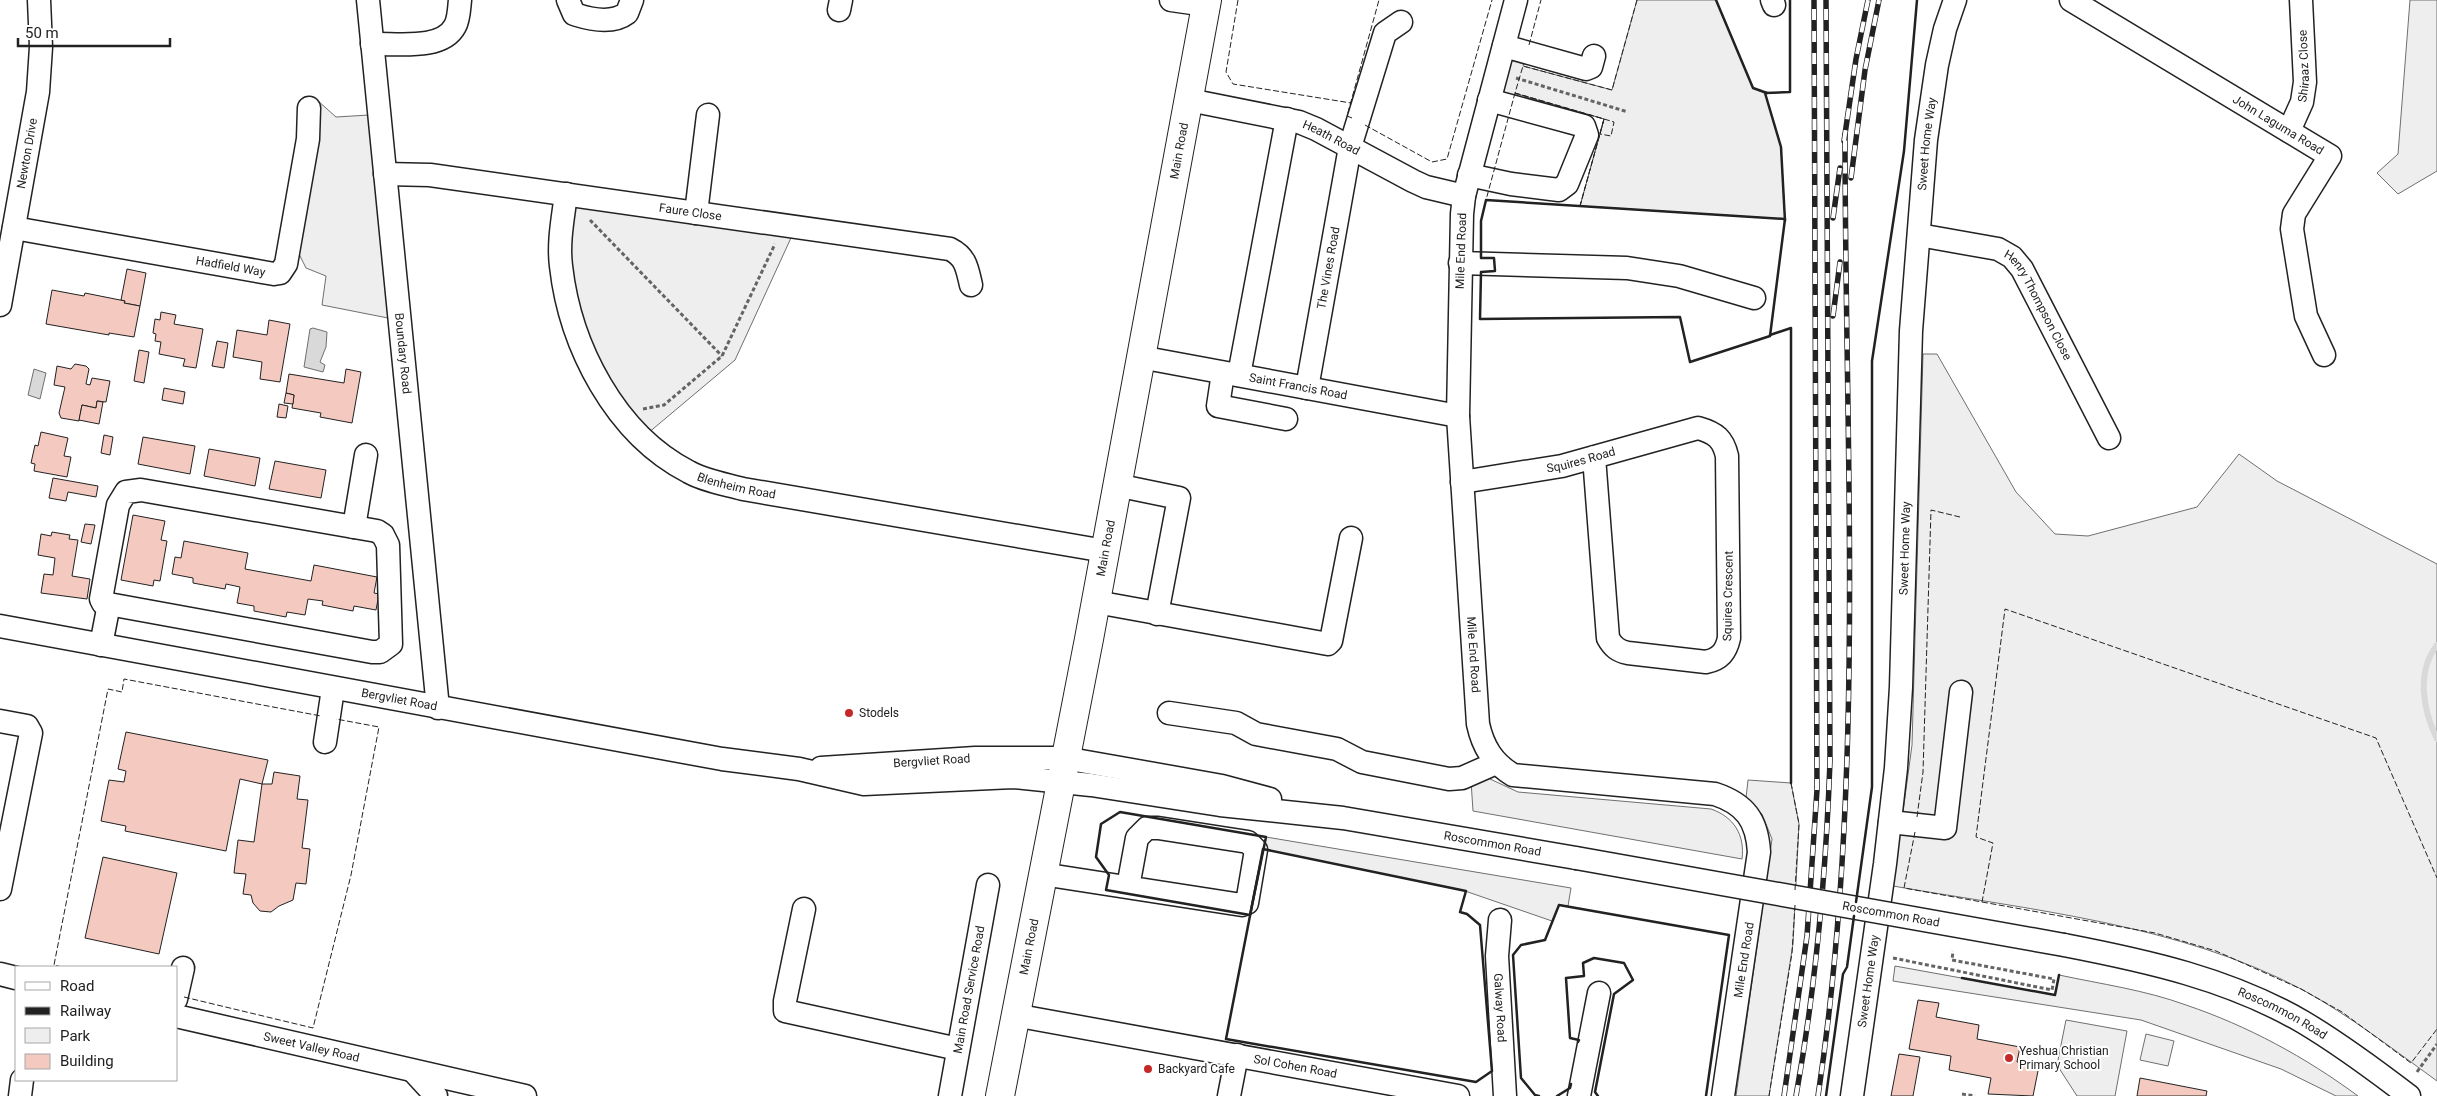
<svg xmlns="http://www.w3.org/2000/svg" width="2437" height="1096" font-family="Roboto,sans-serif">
<rect width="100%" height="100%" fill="#fff"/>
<!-- green -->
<g fill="#eee" stroke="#6f6f6f">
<path d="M1637,0H1716L1753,88L1765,93L1781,147L1785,219L1580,206L1604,119L1516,94L1512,103L1501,98L1512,59H1525L1523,66L1612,90Z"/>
<path d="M2410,0H2437V171L2398,194L2377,173L2398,154Z"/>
<path d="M317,100L336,117L369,115L388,318L322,305L326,276L306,268L299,254L318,139Z"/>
<path d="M566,194L796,227L735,360L641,439L570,312Z"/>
<path d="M1923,354H1937L2016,492L2055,534L2088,536L2197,507L2239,454L2277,481L2437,564V1081C2393,1049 2350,1016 2303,990C2179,924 2030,910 1893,886L1912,745Z"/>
<path d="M1488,778L1518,792L1711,809C1734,817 1745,835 1742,859L1473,811L1471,781Z"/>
<path d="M1748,780L1791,783L1799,824L1793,944L1769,1096H1736L1772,839L1762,814L1746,798Z"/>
<path d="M1266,837L1571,888L1568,906L1559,905L1552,921L1465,891L1263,849Z"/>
<path d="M1895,966L2055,995L2059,975C2101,984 2145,990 2186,1005C2248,1026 2305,1057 2358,1096H2336L2281,1069L2141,1020L1893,981Z"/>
<path d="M2066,1020L2127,1031L2115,1096H2077L2057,1065Z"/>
<path d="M2146,1034L2174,1041L2168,1066L2140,1060Z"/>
</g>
<!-- water -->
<g fill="#d9d9d9" stroke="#6f6f6f">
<path d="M313,328L327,332L326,347L320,362L325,365L323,372L304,367L310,329Z"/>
<path d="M34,369L46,373L40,399L28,395Z"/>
</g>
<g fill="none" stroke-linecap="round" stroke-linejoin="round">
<!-- stream -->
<path stroke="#d9d9d9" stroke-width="6" d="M2437,645C2416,672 2423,710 2437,739"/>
</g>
<!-- building -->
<g fill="#f3c9c0" stroke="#222">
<path d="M127,269L146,273L140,306L124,303L125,301L121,300Z"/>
<path d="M52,290L84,296L85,293L125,301L124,303L140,306L134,337L109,333V335L46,324Z"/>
<path d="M161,312L176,315L174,324L203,329L196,368L183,366L185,359L159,354L161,342L155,341L156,334L153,333L155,319L160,320Z"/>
<path d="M269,320L290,324L280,382L260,379L262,362L233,357L237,330L267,335Z"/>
<path d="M217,341L228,343L224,368L212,366Z"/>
<path d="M139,350L149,352L144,383L134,381Z"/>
<path d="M75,364L86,366L89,369L86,384L90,385L92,378L110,381L106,402L97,401L96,408L82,405L79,421L61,418L59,413L65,387L54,385L57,366L71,369Z"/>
<path d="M346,369L361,372L352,423L320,417L321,413L292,408L294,395L286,393L289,374L344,383Z"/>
<path d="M164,388L185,392L183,404L162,400Z"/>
<path d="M286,393L294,395L293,404L284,403Z"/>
<path d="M97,401L103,402L99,424L79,420L82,405L96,408Z"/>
<path d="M279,404L288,406L286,418L277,417Z"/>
<path d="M41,432L68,438L64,456L71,457L67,477L34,471L35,464L31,463L35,445L38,446Z"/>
<path d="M104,435L113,437L110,455L101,453Z"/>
<path d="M143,437L195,446L190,474L138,464Z"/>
<path d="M209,449L260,458L255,486L204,476Z"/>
<path d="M275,461L326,470L321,498L269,489Z"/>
<path d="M53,478L98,486L96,497L68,492L66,501L49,498Z"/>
<path d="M133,515L165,521L161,540L167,541L160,581L154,580L153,586L121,580Z"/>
<path d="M85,524L95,525L91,544L81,542Z"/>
<path d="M52,532L70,535L69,539L78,540L72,576L90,579L87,599L41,593L44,574L53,575L55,558L38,555L41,534L51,536Z"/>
<path d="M184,541L248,553L245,569L311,581L314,565L377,577L374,593L379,594L376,610L354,606L353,611L322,605L323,601L308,599L305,615L287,612L286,617L254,611V606L237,603L240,587L226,584L225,589L193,583V578L172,574L175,557L181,558Z"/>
<path d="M126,732L268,760L262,784L240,779L226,851L125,831L126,826L101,821L109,780L124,782L126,771L118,769Z"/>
<path d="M274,772L300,776L297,799L308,800L302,848L310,849L306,884L296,883L293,900L279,906L271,912L260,911L253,903L251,895L243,894L246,874L234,873L238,840L254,842L262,784H272Z"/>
<path d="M103,857L177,873L159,954L85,938Z"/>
<path d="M1918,1000L1939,1003L1936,1017L1979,1025L1977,1039L2020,1047L2017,1062L2039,1066L2033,1096L1988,1094L1991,1078L1949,1070L1951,1056L1909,1049Z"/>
<path d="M1899,1054L1920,1057L1913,1096H1891Z"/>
<path d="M2140,1078L2207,1091L2206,1096H2137Z"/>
</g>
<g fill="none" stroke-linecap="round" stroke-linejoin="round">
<!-- minor casing -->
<g stroke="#222" stroke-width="25">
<g id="minor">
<path id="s1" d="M368,0L438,708"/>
<path d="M568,0L574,14L577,15C593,20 614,23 627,13L632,0"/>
<path d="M1171,0L1206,5"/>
<path id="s2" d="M1516,0L1464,196L1462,214L1458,416L1478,724C1483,747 1493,763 1513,775L1715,794C1745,804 1757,820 1759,852L1723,1096"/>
<path d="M1772,0L1774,5"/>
<path id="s3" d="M2071,0L2330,156L2294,214L2292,229L2306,316L2324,355"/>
<path d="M839,10L841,0"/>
<path d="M372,44C396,43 442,51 455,26C459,19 459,9 460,0"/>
<path d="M1504,46L1586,69L1591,67L1594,56"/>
<path id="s4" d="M1189,100L1299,122L1316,129L1413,181L1426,187L1464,196"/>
<path id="s5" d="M2289,131L2302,102L2305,82L2301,0"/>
<path id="s6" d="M385,174L430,175L950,249C966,257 967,268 971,285"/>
<path d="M1469,175L1511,184L1559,190L1567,184L1587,135L1584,126L1489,100"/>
<path id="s7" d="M566,194C563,218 558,242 561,266C570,346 615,434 689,472C705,481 725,484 743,489L1105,551"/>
<path d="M696,213L708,115"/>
<path id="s8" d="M14,228L274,274L280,273L286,264L308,139L309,108"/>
<path id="s9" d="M1919,235L1998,249L2012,257L2022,269L2109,438"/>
<path d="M1460,263L1627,268L1679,276L1754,298"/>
<path id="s10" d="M0,305L38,92L41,47L39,0"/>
<path id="s11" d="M1140,357L1458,416"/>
<path d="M1223,373L1218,406L1286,419"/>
<path d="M1239,375L1287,119"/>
<path id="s12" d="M1307,388L1350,147L1385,33L1401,22"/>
<path id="s13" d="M1462,482L1562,466L1698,428C1716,433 1723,439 1727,456L1729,638C1726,652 1720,659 1706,662L1628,653C1618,651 1613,647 1608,638L1594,457"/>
<path d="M1116,485L1179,498L1157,614"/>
<path d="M141,490L377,531L383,535L388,545L391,644L380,652H372L103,603L101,599L118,505L126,492Z"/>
<path d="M354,527L366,455"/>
<path d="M1096,602L1328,644L1331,641L1351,538"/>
<path id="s14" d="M0,626L722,759L799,769L864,784L1013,777L1091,785L1220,805L1343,818L1576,858"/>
<path d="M101,645L109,604"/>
<path d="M1169,713L1236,723L1256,734L1337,749L1362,762L1449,779L1462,778L1496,763"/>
<path d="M0,721L27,726L31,733L0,889"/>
<path d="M325,742L333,689"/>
<path id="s15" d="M821,768L975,758H1064L1222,786L1270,799"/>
<path d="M1890,822L1945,828L1961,692"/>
<path d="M1042,874L1242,905L1247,903L1256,850L1248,842L1158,828H1147L1137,838L1128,887"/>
<path d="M804,909L785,1001V1011L958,1049"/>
<path id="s16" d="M1500,920L1497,956L1505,1096"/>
<path id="s17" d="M2064,945C2147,961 2229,979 2303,1022C2340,1044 2375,1070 2409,1096"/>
<path d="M0,974L16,978"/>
<path d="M176,999L183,968"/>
<path id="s18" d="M1014,1015L1458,1096"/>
<path id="s19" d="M176,1016L525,1096"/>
<path d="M414,1072L436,1096"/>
<path d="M20,1096L22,1080"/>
<path id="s20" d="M950,1096L988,885"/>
<path d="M1229,1096L1237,1055"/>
<path d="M1579,1096L1599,993"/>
<path id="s21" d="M1852,1096L1885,864L1896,768L1901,687L1911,331L1926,140L1937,65L1945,29L1955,0"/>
</g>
</g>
<!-- major casing -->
<g stroke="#222" stroke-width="30">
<g id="major">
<path id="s22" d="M1000,1096L1089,639L1207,0"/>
</g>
</g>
<!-- path -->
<g stroke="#646464" stroke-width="3" stroke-dasharray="4 2.5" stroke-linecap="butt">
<path d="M1516,78L1628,112"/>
<path d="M590,220L722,356"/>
<path d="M643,409L664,405L722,356L775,244"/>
<path d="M1893,958L2052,990L2054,979L1952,960L1953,951"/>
<path d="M2417,1072L2437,1044"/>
<path d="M1962,1094L1975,1096"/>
</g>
<!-- minor -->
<use href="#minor" stroke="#fff" stroke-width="22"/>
<!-- major -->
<use href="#major" stroke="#fff" stroke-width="28"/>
<!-- rail casing -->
<g stroke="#222" stroke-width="5.5">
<g id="rail">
<path d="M1844,141L1856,59L1868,0"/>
<path d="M1851,178L1865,70L1879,0"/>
<path d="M1833,218L1840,168"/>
<path d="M1833,316L1840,262"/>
<path d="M1784,1096L1807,936L1817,790L1814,0"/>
<path d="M1796,1096C1816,985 1826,874 1830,761L1826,0"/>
<path d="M1818,1096C1866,778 1845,455 1845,135"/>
</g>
</g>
<!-- rail -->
<use href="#rail" stroke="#fff" stroke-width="4" stroke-dasharray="11" stroke-linecap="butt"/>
<!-- minor-bridge casing -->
<g stroke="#222" stroke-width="25" stroke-linecap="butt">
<g id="minor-bridge">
<path id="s23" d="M1576,858L2064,945"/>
</g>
</g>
<!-- minor-bridge -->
<use href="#minor-bridge" stroke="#fff" stroke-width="22"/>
<!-- fence -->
<g stroke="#222" stroke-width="1" stroke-dasharray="6 2.5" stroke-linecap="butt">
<path d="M1238,0L1226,72L1233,84L1351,103"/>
<path d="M1637,0L1612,90L1523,66L1515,93L1604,119L1580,206L1785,219L1781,147L1765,93L1753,88L1716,0"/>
<path d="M1529,45L1541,0"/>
<path d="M1515,93L1604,119L1580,206L1486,200Z"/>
<path d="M1352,118L1347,116L1379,0"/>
<path d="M1604,119L1614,122L1611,136L1600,134Z"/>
<path d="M1365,125L1432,162L1447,159L1492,0"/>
<path d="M1791,783L1799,824L1795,890"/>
<path d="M1917,817L1923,772L1931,510L1960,517"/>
<path d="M1915,832L1904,888L1982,902L1993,843L1976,837L2005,609L2376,738L2437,878"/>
<path d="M1982,902L2155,933L2216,951L2301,989L2342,1012L2411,1063L2437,1029"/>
<path d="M62,967L54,965L108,689L122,692L124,679L321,716"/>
<path d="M184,997L313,1028L351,875L379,727L336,719"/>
<path d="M1769,1096L1792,953L1795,905"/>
</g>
<!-- wall -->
<g stroke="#222" stroke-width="2.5">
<path d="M1716,0L1753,88L1767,93"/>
<path d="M1486,200L1785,219L1770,336L1690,362L1680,317L1480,319L1481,272L1495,271L1494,258H1481V221Z"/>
<path d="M1785,221L1781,147L1765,93L1790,92V0"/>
<path d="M1770,335L1791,328V783"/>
<path d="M1120,812L1266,837L1250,915L1106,890L1109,875L1096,857L1101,824Z"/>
<path d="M1263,849L1466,891L1460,912L1467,914L1480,925L1492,1071L1476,1082L1226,1039Z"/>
<path d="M1856,902L1872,787V361L1904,151L1917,0"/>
<path d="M1962,978L2055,995L2059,975"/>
<path d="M1578,1042L1579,1040L1570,1038L1566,978L1584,976L1583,963L1594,958L1624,963L1633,980L1614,994L1595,1092L1598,1096"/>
<path d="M1539,1096L1535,1095L1521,1078L1513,955L1521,945L1545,940L1559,905L1729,935L1706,1096"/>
<path d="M1557,1096L1570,1088L1571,1084"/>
<path d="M1826,1096L1843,974L1847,967L1854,916"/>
</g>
</g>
<!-- markers -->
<g fill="#c62828" stroke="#fff" stroke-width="2">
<circle cx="849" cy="713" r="5"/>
<circle cx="2009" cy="1058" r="5"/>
<circle cx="1148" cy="1069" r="5"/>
</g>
<g text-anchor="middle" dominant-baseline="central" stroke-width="4" stroke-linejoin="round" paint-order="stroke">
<!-- street labels -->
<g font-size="12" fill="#222" stroke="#fff">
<text stroke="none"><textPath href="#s5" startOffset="68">Shiraaz Close</textPath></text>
<text stroke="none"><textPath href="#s3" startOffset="242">John Laguma Road</textPath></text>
<text stroke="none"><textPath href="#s4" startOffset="148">Heath Road</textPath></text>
<text stroke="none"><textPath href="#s21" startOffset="956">Sweet Home Way</textPath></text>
<text stroke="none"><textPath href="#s22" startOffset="962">Main Road</textPath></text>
<text stroke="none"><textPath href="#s10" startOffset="154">Newton Drive</textPath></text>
<text stroke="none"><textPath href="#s6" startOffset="308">Faure Close</textPath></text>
<text transform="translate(1461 251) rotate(-88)">Mile End Road</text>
<text stroke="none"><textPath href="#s8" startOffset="220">Hadfield Way</textPath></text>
<text stroke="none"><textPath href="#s12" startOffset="122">The Vines Road</textPath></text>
<text stroke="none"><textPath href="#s9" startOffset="151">Henry Thompson Close</textPath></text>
<text stroke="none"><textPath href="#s1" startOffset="355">Boundary Road</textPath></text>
<text stroke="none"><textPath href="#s11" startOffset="161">Saint Francis Road</textPath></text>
<text stroke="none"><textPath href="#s13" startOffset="121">Squires Road</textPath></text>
<text stroke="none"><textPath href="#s7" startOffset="374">Blenheim Road</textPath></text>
<text stroke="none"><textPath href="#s22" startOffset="558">Main Road</textPath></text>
<text stroke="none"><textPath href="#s21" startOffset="551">Sweet Home Way</textPath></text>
<text transform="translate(1728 596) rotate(-89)">Squires Crescent</text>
<text stroke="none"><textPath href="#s2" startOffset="662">Mile End Road</textPath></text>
<text stroke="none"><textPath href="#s14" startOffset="406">Bergvliet Road</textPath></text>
<text stroke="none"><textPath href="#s15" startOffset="111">Bergvliet Road</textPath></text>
<text stroke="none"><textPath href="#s14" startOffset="1512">Roscommon Road</textPath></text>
<text stroke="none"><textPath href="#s23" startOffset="320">Roscommon Road</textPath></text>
<text stroke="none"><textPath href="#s22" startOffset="152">Main Road</textPath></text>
<text transform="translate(1744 960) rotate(-81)">Mile End Road</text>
<text stroke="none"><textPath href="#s21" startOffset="116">Sweet Home Way</textPath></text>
<text stroke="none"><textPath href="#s20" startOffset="108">Main Road Service Road</textPath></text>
<text stroke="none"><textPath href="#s16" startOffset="88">Galway Road</textPath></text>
<text stroke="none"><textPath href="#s17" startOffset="230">Roscommon Road</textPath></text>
<text stroke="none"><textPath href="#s19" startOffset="139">Sweet Valley Road</textPath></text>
<text stroke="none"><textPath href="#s18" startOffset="286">Sol Cohen Road</textPath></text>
</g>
<!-- poi labels -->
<g font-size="12" fill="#222" stroke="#fff" text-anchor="start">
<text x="859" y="713">Stodels</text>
<text x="2019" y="1051">Yeshua Christian<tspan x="2019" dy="14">Primary School</tspan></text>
<text x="1158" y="1069">Backyard Cafe</text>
</g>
</g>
<!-- legend -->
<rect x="15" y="966" width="162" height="115" fill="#ffffff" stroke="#a7a7a7"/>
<rect x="25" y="982" width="25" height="8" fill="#ffffff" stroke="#a7a7a7"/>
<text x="60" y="991" font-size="15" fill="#222222">Road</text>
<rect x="25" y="1007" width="25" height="8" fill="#222222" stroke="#a7a7a7"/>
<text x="60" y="1016" font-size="15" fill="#222222">Railway</text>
<rect x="25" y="1028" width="25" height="15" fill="#eeeeee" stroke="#a7a7a7"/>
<text x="60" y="1041" font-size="15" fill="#222222">Park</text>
<rect x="25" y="1054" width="25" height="15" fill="#f3c9c0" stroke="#a7a7a7"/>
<text x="60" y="1066" font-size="15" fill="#222222">Building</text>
<!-- scale -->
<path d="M18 38v8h152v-8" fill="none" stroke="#222222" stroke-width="2.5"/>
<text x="25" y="38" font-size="15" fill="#222222" stroke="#ffffff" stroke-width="4" paint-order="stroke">50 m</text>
</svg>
